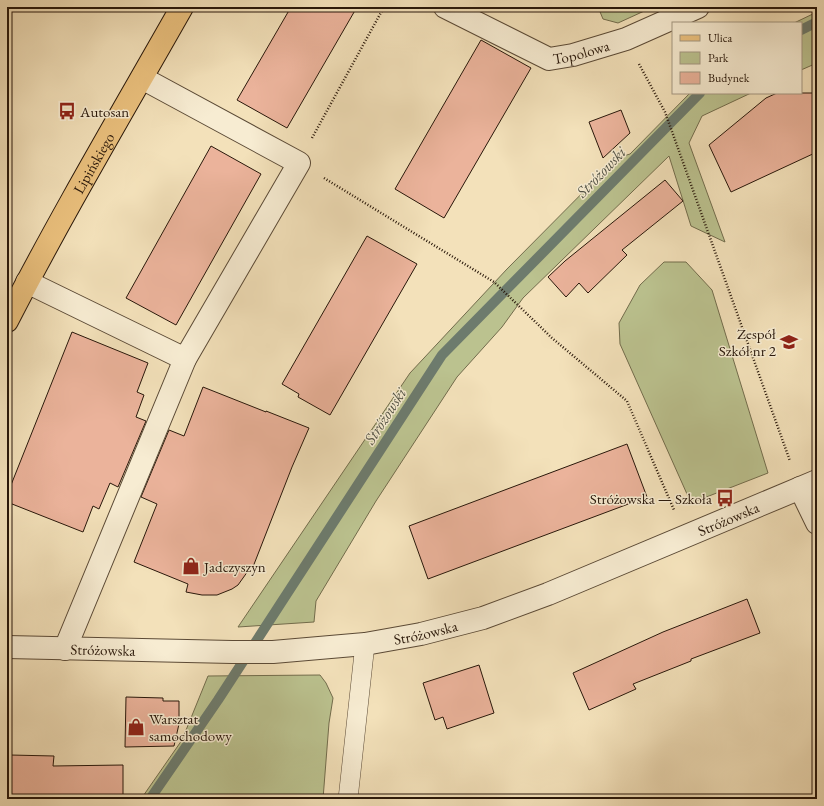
<svg xmlns="http://www.w3.org/2000/svg" width="824" height="806" font-family="'EB Garamond',serif">
<rect width="100%" height="100%" fill="#f3e1ba"/>
<filter id="stains"><feTurbulence type="fractalNoise" baseFrequency=".005" numOctaves="4"/><feColorMatrix values="0 0 0 0 .2 0 0 0 0 .09 0 0 0 0 .02 0 0 0 .5 -.17"/></filter>
<radialGradient id="worn" r=".72"><stop offset=".6" stop-color="#630" stop-opacity="0"/><stop offset="1" stop-color="#630" stop-opacity=".3"/></radialGradient>
<!-- green -->
<g fill="#bbc28f" stroke="#726c4c">
<path d="M598,7H653L618,23L603,19Z"/>
<path d="M817,12V63L801,70V23H794Z"/>
<path d="M690,93H751L702,116L689,143L725,242L691,226L669,156L523,298L502,327L457,377L376,501L316,601L314,622L238,627L410,373L507,269L617,158L630,154Z"/>
<path d="M664,262H686L712,290L768,473L691,503L620,344L619,323L640,285Z"/>
<path d="M320,675L326,683L333,698L329,723L323,799H141L182,740L208,676Z"/>
</g>
<g fill="none" stroke-linecap="round" stroke-linejoin="round">
<!-- stream -->
<g stroke="#6d7b6d" stroke-width="10">
<path d="M801,30L817,22"/>
<path d="M150,799L218,700L442,355L700,93"/>
</g>
</g>
<!-- building -->
<g fill="#ebb39b" stroke="#28170a">
<path d="M291,7H357L287,128L237,100Z"/>
<path d="M481,40L531,68L444,218L395,189Z"/>
<path d="M777,93H817V152L731,192L709,145L766,98Z"/>
<path d="M621,110L630,133L603,158L589,122Z"/>
<path d="M211,146L261,174L176,325L126,298Z"/>
<path d="M665,180L683,201L622,250L627,255L588,293L579,283L566,297L548,277L565,261Z"/>
<path d="M367,236L417,264L330,415L298,397L299,394L282,384Z"/>
<path d="M72,332L148,363L137,392L144,395L136,417L146,421L118,487L110,483L99,509L93,506L83,532L7,502V495Z"/>
<path d="M203,387L266,412V411L309,428L292,467L251,572L248,571L238,585L232,589L217,595H202L186,592L188,584L134,562L157,504L141,497L169,430L184,436Z"/>
<path d="M627,444L647,497L428,579L409,526Z"/>
<path d="M747,599L760,633L691,659V661L633,684L636,689L589,710L573,673L663,632Z"/>
<path d="M479,665L494,713L447,729L443,717L435,720L423,683Z"/>
<path d="M126,697L163,698V701H179V724L174,746L125,747Z"/>
<path d="M10,755L54,756L53,766L123,765V799H9Z"/>
</g>
<g fill="none" stroke-linecap="round" stroke-linejoin="round">
<!-- service casing -->
<g stroke="#5b4a36" stroke-width="20">
<path id="service" d="M348,799L365,644"/>
</g>
<!-- minor casing -->
<g stroke="#5b4a36" stroke-width="24">
<g id="minor">
<path id="s1" d="M445,7L549,59L573,55L626,39L698,7"/>
<path d="M27,282L185,359L299,163L142,78"/>
<path d="M800,488L817,523"/>
<path id="s2" d="M7,647L232,652H273L365,644L421,634L483,618L548,594L817,481"/>
<path d="M65,649L185,359"/>
</g>
</g>
<!-- primary casing -->
<g stroke="#28170a" stroke-width="24">
<g id="primary">
<path id="s3" d="M7,321C62,214 123,111 182,7"/>
</g>
</g>
<!-- path -->
<g stroke="#28170a" stroke-width="2.5" stroke-dasharray="1 2" stroke-linecap="butt">
<path d="M639,64L665,112L790,461"/>
<path d="M312,138L384,7"/>
<path d="M324,178L494,282L552,338L627,401L674,510"/>
</g>
<!-- service -->
<use href="#service" stroke="#f7ecd2" stroke-width="19"/>
<!-- minor -->
<use href="#minor" stroke="#f7ecd2" stroke-width="22"/>
<!-- primary -->
<use href="#primary" stroke="#eac07d" stroke-width="22"/>
</g>
<!-- icons -->
<defs>
<g id="bus-bare" transform="scale(1.38)"><path d="M-5-6H5V4H4V6H2V4H-2V6H-4V4H-5ZM-3.5-4V0h7V-4ZM-3.5 1.2v1.5H-2V1.2ZM2 1.2v1.5H3.5V1.2Z" fill="#8f2418" stroke="#f7ecd2" stroke-width="2.5" paint-order="stroke"/></g>
<g id="school-bare" transform="scale(1.38)"><path d="M0-5L7-2L0 1L-7-2ZM-4 1L0 2.5L4 1V4Q0 6-4 4Z" fill="#8f2418" stroke="#f7ecd2" stroke-width="2.5" paint-order="stroke"/></g>
<g id="shop-bare" transform="scale(1.38)"><path d="M-5-2.5h2.3a2.7 3.5 0 0 1 5.4 0H5L5.5 6h-11ZM-1.5-2.5h3a1.5 2.3 0 0 0-3 0Z" fill="#8f2418" stroke="#f7ecd2" stroke-width="2.5" paint-order="stroke"/></g>
</defs>
<g fill-rule="evenodd">
<use href="#bus-bare" x="67" y="111"/>
<use href="#school-bare" x="789" y="342"/>
<use href="#bus-bare" x="725" y="498"/>
<use href="#shop-bare" x="191" y="566"/>
<use href="#shop-bare" x="136" y="727"/>
</g>
<g text-anchor="middle" dominant-baseline="central" stroke-width="3" stroke-linejoin="round" paint-order="stroke">
<!-- street labels -->
<g font-size="15" fill="#28170a" stroke="#f7ecd2">
<text stroke="none"><textPath href="#s1" startOffset="149">Topolowa</textPath></text>
<text stroke="none"><textPath href="#s3" startOffset="180">Lipińskiego</textPath></text>
<text stroke="none"><textPath href="#s2" startOffset="744">Stróżowska</textPath></text>
<text stroke="none"><textPath href="#s2" startOffset="420">Stróżowska</textPath></text>
<text stroke="none"><textPath href="#s2" startOffset="96">Stróżowska</textPath></text>
</g>
<!-- poi labels -->
<g font-size="15" fill="#28170a" stroke="#f7ecd2" text-anchor="start">
<text x="80" y="111">Autosan</text>
<text x="776" y="333" text-anchor="end">Zespół<tspan x="776" dy="17">Szkół nr 2</tspan></text>
<text x="712" y="498" text-anchor="end">Stróżowska — Szkoła</text>
<text x="204" y="566">Jadczyszyn</text>
<text x="149" y="718">Warsztat<tspan x="149" dy="17">samochodowy</tspan></text>
</g>
<!-- water labels -->
<g font-size="16" font-style="italic" fill="#505144" stroke="#f7ecd2">
<text transform="translate(601 172) rotate(-46)">Stróżowski</text>
<text transform="translate(385 416) rotate(-57)">Stróżowski</text>
</g>
</g>
<!-- margin -->
<rect width="824" height="806" fill="none" stroke="#f3e1ba" stroke-width="24"/>
<rect x="8" y="8" width="808" height="790" fill="none" stroke="#28170a" stroke-width="2"/>
<rect x="12" y="12" width="800" height="782" fill="none" stroke="#28170a"/>
<!-- legend -->
<rect x="672" y="22" width="130" height="72" fill="#f7ecd2" stroke="#a49782"/>
<rect x="680" y="35" width="20" height="6" fill="#eac07d" stroke="#a49782"/>
<text x="708" y="42" font-size="12" fill="#28170a">Ulica</text>
<rect x="680" y="52" width="20" height="12" fill="#bbc28f" stroke="#a49782"/>
<text x="708" y="62" font-size="12" fill="#28170a">Park</text>
<rect x="680" y="72" width="20" height="12" fill="#ebb39b" stroke="#a49782"/>
<text x="708" y="82" font-size="12" fill="#28170a">Budynek</text>
<rect width="100%" height="100%" filter="url(#stains)"/>
<rect width="100%" height="100%" fill="url(#worn)"/>
</svg>
